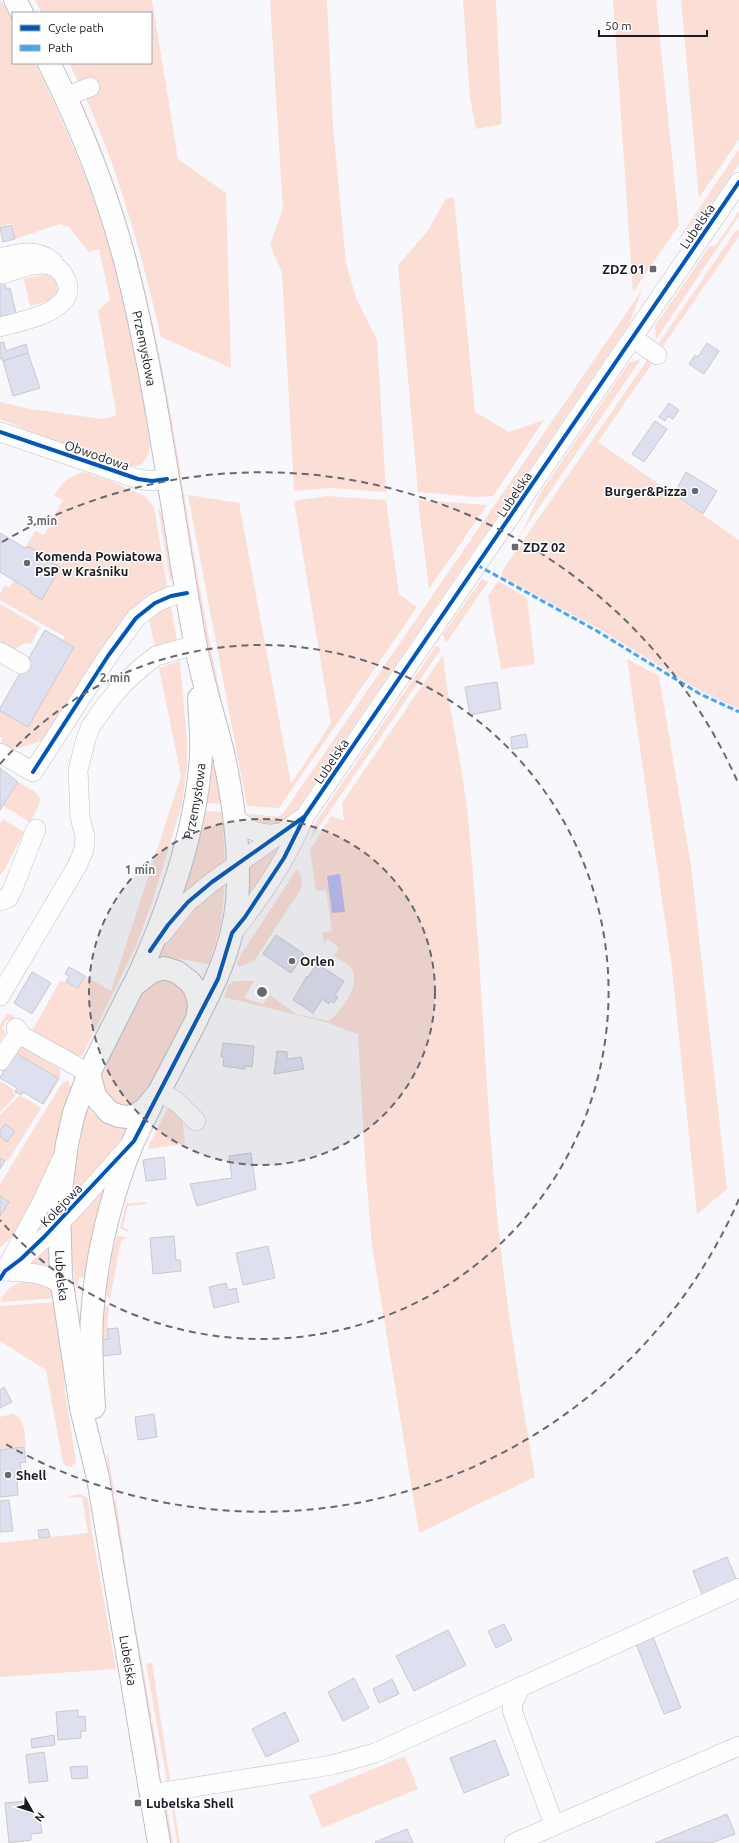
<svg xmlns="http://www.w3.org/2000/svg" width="739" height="1843" font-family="Ubuntu,sans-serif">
<rect width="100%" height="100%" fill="#f7f7fc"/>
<!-- green -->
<g fill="#fbdfd6">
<path d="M0,0L13,21V63H35C64,122 90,183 109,245C129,309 141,377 150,444C150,452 146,464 137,466C118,470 23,428 0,419V402L30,409L103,419L114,416L116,412L98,310L110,300L99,249L89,252L69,227L60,224L15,239L11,223L0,227Z"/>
<path d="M35,0H152L178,159L226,193L231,368L161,337C139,243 113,149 69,63H151V13H42Z"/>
<path d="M270,0H327L333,127L346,263L356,298L377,340L386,492L330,488L294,491L282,273L270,245L283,209Z"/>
<path d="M463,0H496L502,124L476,129L470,98Z"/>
<path d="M613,0H656L679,225L633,292Z"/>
<path d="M681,0H739V139L699,198Z"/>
<path d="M80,99C146,241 168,395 193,549C205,622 220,694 235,766L214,681L199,606L79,101Z"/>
<path d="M739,149V164L715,198L676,243Z"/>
<path d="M454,197L475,412L509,432L544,420L493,496L476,497L418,492L398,265L427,232L446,199Z"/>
<path d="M739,211V216L656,339L655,326L709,247L716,245Z"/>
<path d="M737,229L739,231V236L663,346L659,343Z"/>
<path d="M46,274C55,278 59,283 57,293L53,299L30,306L24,279Z"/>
<path d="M642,290L629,324L295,812L279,825L261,827L242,813L279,817L284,812Z"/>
<path d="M641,359L516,541L524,528L539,495L629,363Z"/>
<path d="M648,359L653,362L598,442L739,540V709L702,692L599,629L501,576L503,570Z"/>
<path d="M84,472L111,481L146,497L154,507L167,586L146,602L45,740L12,750L0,748L2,738L0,737V711L28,727L74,647L63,640L65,637L0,600V594L5,585L10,588L13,580L42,599L60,567L43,558L42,553L29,547L25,548L35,531L44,535L63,500L54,496C62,482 69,476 84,472Z"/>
<path d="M188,495L239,503L291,784L331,723L294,501L327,496L386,500L399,594L417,607L279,808L247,806Z"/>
<path d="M418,500L487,505L429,589Z"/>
<path d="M158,507L163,518L173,576L170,582Z"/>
<path d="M482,579L488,582L446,643L443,634Z"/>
<path d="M498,581L527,598L535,664L501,669L488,596Z"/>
<path d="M0,604L40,627L31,644L24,643L14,650L0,645Z"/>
<path d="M169,607H171L177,641L155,647L148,615Z"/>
<path d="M436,646L441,649L310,840L315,823Z"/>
<path d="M443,655C449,713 464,770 469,828C480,945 484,1063 494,1180C502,1280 518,1378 535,1477L419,1533L372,1245L366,1175L358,1034L325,1022L224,997L229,984L235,981H254L244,998L263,1004L270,995L296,1014L329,1021C341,1011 361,986 352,969C349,964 339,960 334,956L339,948L328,939L324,943L322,933L332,931L326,890L316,891L310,850L331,816L344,821L342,803Z"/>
<path d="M627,659L659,676L691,866L727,1189L697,1214L672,968Z"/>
<path d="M180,661L187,743V764L182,804L153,899L136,946L82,1056L76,1057L32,1031L60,981L66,982L78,988L85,976L111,991L181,776L159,668Z"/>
<path d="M210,749L213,750L221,804L207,803L210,769Z"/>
<path d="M18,782C43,796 46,795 30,822L3,806Z"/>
<path d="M205,811L222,812L225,864L181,900L198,844Z"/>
<path d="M3,819L24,832L4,871L0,875V824Z"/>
<path d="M290,836L242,911L243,869Z"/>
<path d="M297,869C302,873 302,882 301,889L254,961L238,967L237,962L244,950Z"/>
<path d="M225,884L221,923L209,964L182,959L157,960L170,933L183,914Z"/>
<path d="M162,977L179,981L191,1008L149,1091L135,1105L123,1108L106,1100L101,1074L143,989Z"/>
<path d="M7,1013L14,1016V1020L6,1021L2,1029L6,1032L0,1042V1025Z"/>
<path d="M19,1044L60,1069V1079L45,1103L43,1104L58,1078L14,1052Z"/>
<path d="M68,1080L71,1088C66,1107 63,1128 57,1147C51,1169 18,1238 0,1247V1184L63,1082Z"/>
<path d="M0,1081L13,1089L14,1094L16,1095L0,1112Z"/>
<path d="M19,1096L23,1097L41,1108L7,1162L0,1158V1115Z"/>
<path d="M171,1102L182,1117L185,1144L147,1149Z"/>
<path d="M87,1108L101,1121L110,1125L131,1126L124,1140L72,1199L77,1157Z"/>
<path d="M109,1179L93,1234L84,1277H79L76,1292L72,1258L71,1218Z"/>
<path d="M146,1202V1204L128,1206L123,1227L129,1230L128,1232L120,1228L126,1204Z"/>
<path d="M54,1236L57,1273L27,1264Z"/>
<path d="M117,1236L127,1237L121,1241L110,1299L106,1295L112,1254Z"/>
<path d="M30,1280L52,1289L58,1298L0,1302C5,1289 16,1282 30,1280Z"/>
<path d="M58,1302L65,1391L76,1462L71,1467L66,1466L63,1463L46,1370L0,1341V1306Z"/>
<path d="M105,1306H109L107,1329L109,1339L101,1340Z"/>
<path d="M12,1414C26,1418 24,1432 26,1445L24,1447L0,1450V1417Z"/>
<path d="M106,1455H108L115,1494H112Z"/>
<path d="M81,1494L88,1499L92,1532L116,1669L0,1677V1543L88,1533L82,1497L69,1498V1496Z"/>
<path d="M113,1500H116L132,1609H130Z"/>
<path d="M134,1617L152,1719H150L131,1618Z"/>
<path d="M152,1663L171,1786L168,1787L146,1664Z"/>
<path d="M153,1722L160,1767L158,1770L150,1723Z"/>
<path d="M405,1756L418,1789L322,1828L309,1795Z"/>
<path d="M172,1794L180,1843H177L170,1795Z"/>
<path d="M162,1797H165L173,1843H170Z"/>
</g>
<!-- water -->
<path fill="#b9bbf2" d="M340,874L345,912L332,913L327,876Z"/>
<!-- building -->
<g fill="#dfe0ef" stroke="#c8c9cf">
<path d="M11,225L15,239L3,242L0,228Z"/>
<path d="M0,266L6,289L10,288L17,317L0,322Z"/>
<path d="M4,342L6,351L26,344L28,353L3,361L2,358L0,359V343Z"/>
<path d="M707,343L719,351L704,374L689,364L695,355L698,357Z"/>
<path d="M28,353L40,388L13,396L3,361Z"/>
<path d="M669,403L679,410L673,419L668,416L665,421L659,417Z"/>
<path d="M655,421L667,429L644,462L632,454Z"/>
<path d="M686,472L717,491L703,514L674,494Z"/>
<path d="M0,533L25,548L29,547L42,553L43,558L60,567L42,600L31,593L30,590L0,572Z"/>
<path d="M45,630L74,647L28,727L0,711V708Z"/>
<path d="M497,682L501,709L470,715L465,687Z"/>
<path d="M526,734L528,747L512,749L511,737Z"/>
<path d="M0,768L18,782L0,810Z"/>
<path d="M276,935L304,954L291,973L263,954Z"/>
<path d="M317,964L344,981L335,995L338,997L334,1003L331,1001L329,1004L322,999L313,1013L293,1000L307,976L308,977Z"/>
<path d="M69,967L85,976L78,988L66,982L69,976L65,974Z"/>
<path d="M32,972L51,983L32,1014L14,1003Z"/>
<path d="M223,1043L254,1046L252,1067L245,1066V1069L223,1066L224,1057H221Z"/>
<path d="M277,1051L287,1052V1059L301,1057L304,1069L274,1074Z"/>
<path d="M14,1052L58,1078L43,1104L23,1092L21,1095L15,1092L17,1088L0,1078Z"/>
<path d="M5,1124L15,1131L7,1142L0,1136V1131Z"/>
<path d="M251,1153L256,1189L197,1206L190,1184L232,1178L229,1156Z"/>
<path d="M164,1157L166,1179L146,1181L143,1160Z"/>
<path d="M0,1158L5,1161L0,1169Z"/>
<path d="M0,1196L9,1202L0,1216Z"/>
<path d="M174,1236L176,1260H180L181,1271L153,1274L150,1238Z"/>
<path d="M268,1246L275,1278L243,1285L236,1253Z"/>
<path d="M226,1283L228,1290L236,1288L239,1302L214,1308L209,1287Z"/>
<path d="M118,1328L121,1354L103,1356L101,1340L109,1339L107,1329Z"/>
<path d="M4,1387L12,1402L0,1408V1390Z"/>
<path d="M154,1414L157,1437L138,1440L135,1417Z"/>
<path d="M24,1447L26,1462L20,1463L22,1479L17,1480L18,1495L0,1497V1450Z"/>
<path d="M9,1500L13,1531L0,1532V1501Z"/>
<path d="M48,1529L50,1537L39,1538L38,1530Z"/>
<path d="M727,1557L738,1583L703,1597L693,1571Z"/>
<path d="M504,1624L512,1640L496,1648L488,1631Z"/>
<path d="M448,1630L466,1665L414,1691L396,1656Z"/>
<path d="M653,1637L681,1708L664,1714L636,1644Z"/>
<path d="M354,1678L369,1708L343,1721L328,1692Z"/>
<path d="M392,1679L399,1694L379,1703L373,1689Z"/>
<path d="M78,1710V1717L85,1716L86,1731H81V1738L58,1740L56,1712Z"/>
<path d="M285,1712L299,1741L266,1757L252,1729Z"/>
<path d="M54,1735L55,1745L32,1748L31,1739Z"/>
<path d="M495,1740L509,1775L464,1793L450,1758Z"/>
<path d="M44,1752L48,1781L29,1783L26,1755Z"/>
<path d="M87,1766L88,1778L72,1779L70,1767Z"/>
<path d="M25,1801L27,1814L39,1812L42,1833L31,1834V1840L9,1843L5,1803Z"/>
<path d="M727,1814L735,1834L711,1843H655Z"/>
<path d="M407,1829L413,1843H376L375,1842Z"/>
</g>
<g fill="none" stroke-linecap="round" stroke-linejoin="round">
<!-- minor casing -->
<g stroke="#bebec5" stroke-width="20">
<g id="minor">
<path d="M65,97L90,87"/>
<path d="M0,258C19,253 36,248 53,262"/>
<path d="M0,327C20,321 50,317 64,300C69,294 69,286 66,280C55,252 23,268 2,274"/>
<path d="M633,338L657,355"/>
<path d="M0,432L138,479L152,481L167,479"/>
<path d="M0,652L21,664"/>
<path d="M0,753L33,772L108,656L136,618L155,603L171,596L187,593"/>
<path d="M235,818C250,832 262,836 281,833"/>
<path d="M0,901L8,898L12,891L36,829"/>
<path d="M232,933C261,898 287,858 305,816L739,182"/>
<path d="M161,935L188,902L212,882L304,817"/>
<path d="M0,996L77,866L84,850L85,837L80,817L78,770L86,739L91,726L105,706L123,684L143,666L156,656L196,645"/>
<path d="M16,1028L22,1036L89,1073"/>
<path d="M0,1061L19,1033"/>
<path d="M159,1092L176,1101L196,1121"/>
<path d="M8,1265L42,1202L62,1159"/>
<path d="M2,1269L5,1271C24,1272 47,1272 62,1286"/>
<path d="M5,1271C51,1238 91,1189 129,1146"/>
<path d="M521,1686L513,1703L512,1710L554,1825"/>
<path d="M151,1794L332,1765L375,1753L739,1588"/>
<path d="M514,1843L739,1746"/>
</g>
</g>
<!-- major casing -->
<g stroke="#bebec5" stroke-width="24">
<g id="major">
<path d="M15,0L22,13"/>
<path id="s1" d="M49,63C80,125 106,190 124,257C157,383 172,514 195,642C202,681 215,719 224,757C233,799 239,842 238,885C237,934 220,974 198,1016"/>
<path id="s2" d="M135,983C167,915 196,832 201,756C202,737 200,717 199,698"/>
<path id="s3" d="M89,1073L95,1096L109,1112L119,1116L128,1117L136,1115L146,1108L159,1092L197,1019L199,1006L198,998L194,987L189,981L177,972L164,968L151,972L133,986L89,1073L74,1113L67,1144L59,1206L61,1277L81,1408L98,1478L159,1843"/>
<path d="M94,1407C92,1377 90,1346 92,1316C96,1257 111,1196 133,1142C139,1129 146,1116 152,1103"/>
</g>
</g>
<!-- minor -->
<use href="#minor" stroke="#fefeff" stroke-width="19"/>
<!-- major -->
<use href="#major" stroke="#fefeff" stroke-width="22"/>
<!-- quiet -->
<path stroke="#3fa9f5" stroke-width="3" stroke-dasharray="6 3" stroke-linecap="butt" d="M477,565L597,631L700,694L739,712"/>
<!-- cycleway casing -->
<g stroke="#fff" stroke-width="6">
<g id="cycleway">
<path d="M0,432L138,479L152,481L167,479"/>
<path d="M33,772L108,656L136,618L155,603L171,596L187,593"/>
<path d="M150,951L168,925L188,902L212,882L304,817"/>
<path d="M0,1279L5,1271L21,1259L44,1237L134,1141L218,979L232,933L245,917L284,858L305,816L739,182"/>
</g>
</g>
<!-- cycleway -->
<use href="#cycleway" stroke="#0057b8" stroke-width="4"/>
</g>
<!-- distance rings -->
<circle cx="262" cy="992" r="173" fill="#676870" fill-opacity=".12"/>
<g fill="none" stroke="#676870" stroke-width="2" stroke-dasharray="7 5">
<circle cx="262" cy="992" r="173"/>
<path d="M0 764A347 347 0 1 1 0 1220"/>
<path d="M739 1199A520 520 0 0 1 2 1442M2 542A520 520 0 0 1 739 785"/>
</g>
<!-- markers -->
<g fill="#676870" stroke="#fff" stroke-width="1.5">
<rect x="649" y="265" width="8" height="8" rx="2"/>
<circle cx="695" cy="491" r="4"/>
<rect x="511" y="543" width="8" height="8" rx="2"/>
<circle cx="27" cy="563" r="4"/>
<circle cx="292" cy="961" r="4"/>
<circle cx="8" cy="1475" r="4"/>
<rect x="134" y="1799" width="8" height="8" rx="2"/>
</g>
<g text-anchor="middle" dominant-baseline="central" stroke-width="3" stroke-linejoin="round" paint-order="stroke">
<!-- street labels -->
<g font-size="13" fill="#1a1b24" stroke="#fff">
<text transform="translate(697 226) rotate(-56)">Lubelska</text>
<text stroke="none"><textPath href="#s1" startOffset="302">Przemysłowa</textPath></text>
<text transform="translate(97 455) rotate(19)">Obwodowa</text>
<text transform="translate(514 494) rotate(-56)">Lubelska</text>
<text transform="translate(331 761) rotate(-56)">Lubelska</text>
<text stroke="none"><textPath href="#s2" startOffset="192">Przemysłowa</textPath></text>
<text transform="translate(61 1205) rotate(-46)">Kolejowa</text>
<text stroke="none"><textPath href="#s3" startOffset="598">Lubelska</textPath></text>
<text stroke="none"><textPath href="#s3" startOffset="989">Lubelska</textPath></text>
</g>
<!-- poi labels -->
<g font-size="13" font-weight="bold" fill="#1a1b24" stroke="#fff" text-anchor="start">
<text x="645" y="269" text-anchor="end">ZDZ 01</text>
<text x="687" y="491" text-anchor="end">Burger&amp;Pizza</text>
<text x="523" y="547">ZDZ 02</text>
<text x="35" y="556">Komenda Powiatowa<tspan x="35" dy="15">PSP w Kraśniku</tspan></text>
<text x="300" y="961">Orlen</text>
<text x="16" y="1475">Shell</text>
<text x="146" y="1803">Lubelska Shell</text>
</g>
</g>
<circle cx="262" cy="992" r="6" fill="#676870" stroke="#fff" stroke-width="2"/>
<g font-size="12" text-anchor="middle" font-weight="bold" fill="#676870" stroke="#fff" stroke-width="3" stroke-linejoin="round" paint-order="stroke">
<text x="42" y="525">3 min</text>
<text x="115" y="682">2 min</text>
<text x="140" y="874">1 min</text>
</g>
<!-- legend -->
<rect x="12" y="12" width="140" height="52" fill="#ffffff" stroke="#a3a4a7"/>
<rect x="20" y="25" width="20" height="6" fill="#0057b8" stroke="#a3a4a7"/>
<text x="48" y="32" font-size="12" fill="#1a1b24">Cycle path</text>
<rect x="20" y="45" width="20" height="6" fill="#3fa9f5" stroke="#a3a4a7"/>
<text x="48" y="52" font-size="12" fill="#1a1b24">Path</text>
<!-- north arrow -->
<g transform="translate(32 1811) rotate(129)" stroke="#ffffff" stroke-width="3" paint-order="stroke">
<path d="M0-3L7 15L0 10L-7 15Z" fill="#1a1b24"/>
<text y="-6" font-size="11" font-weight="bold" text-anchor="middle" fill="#1a1b24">N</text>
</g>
<!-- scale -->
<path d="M599 30v6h108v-6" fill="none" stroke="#1a1b24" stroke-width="2"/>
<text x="605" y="30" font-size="12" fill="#1a1b24" stroke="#ffffff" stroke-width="3" paint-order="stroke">50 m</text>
</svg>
